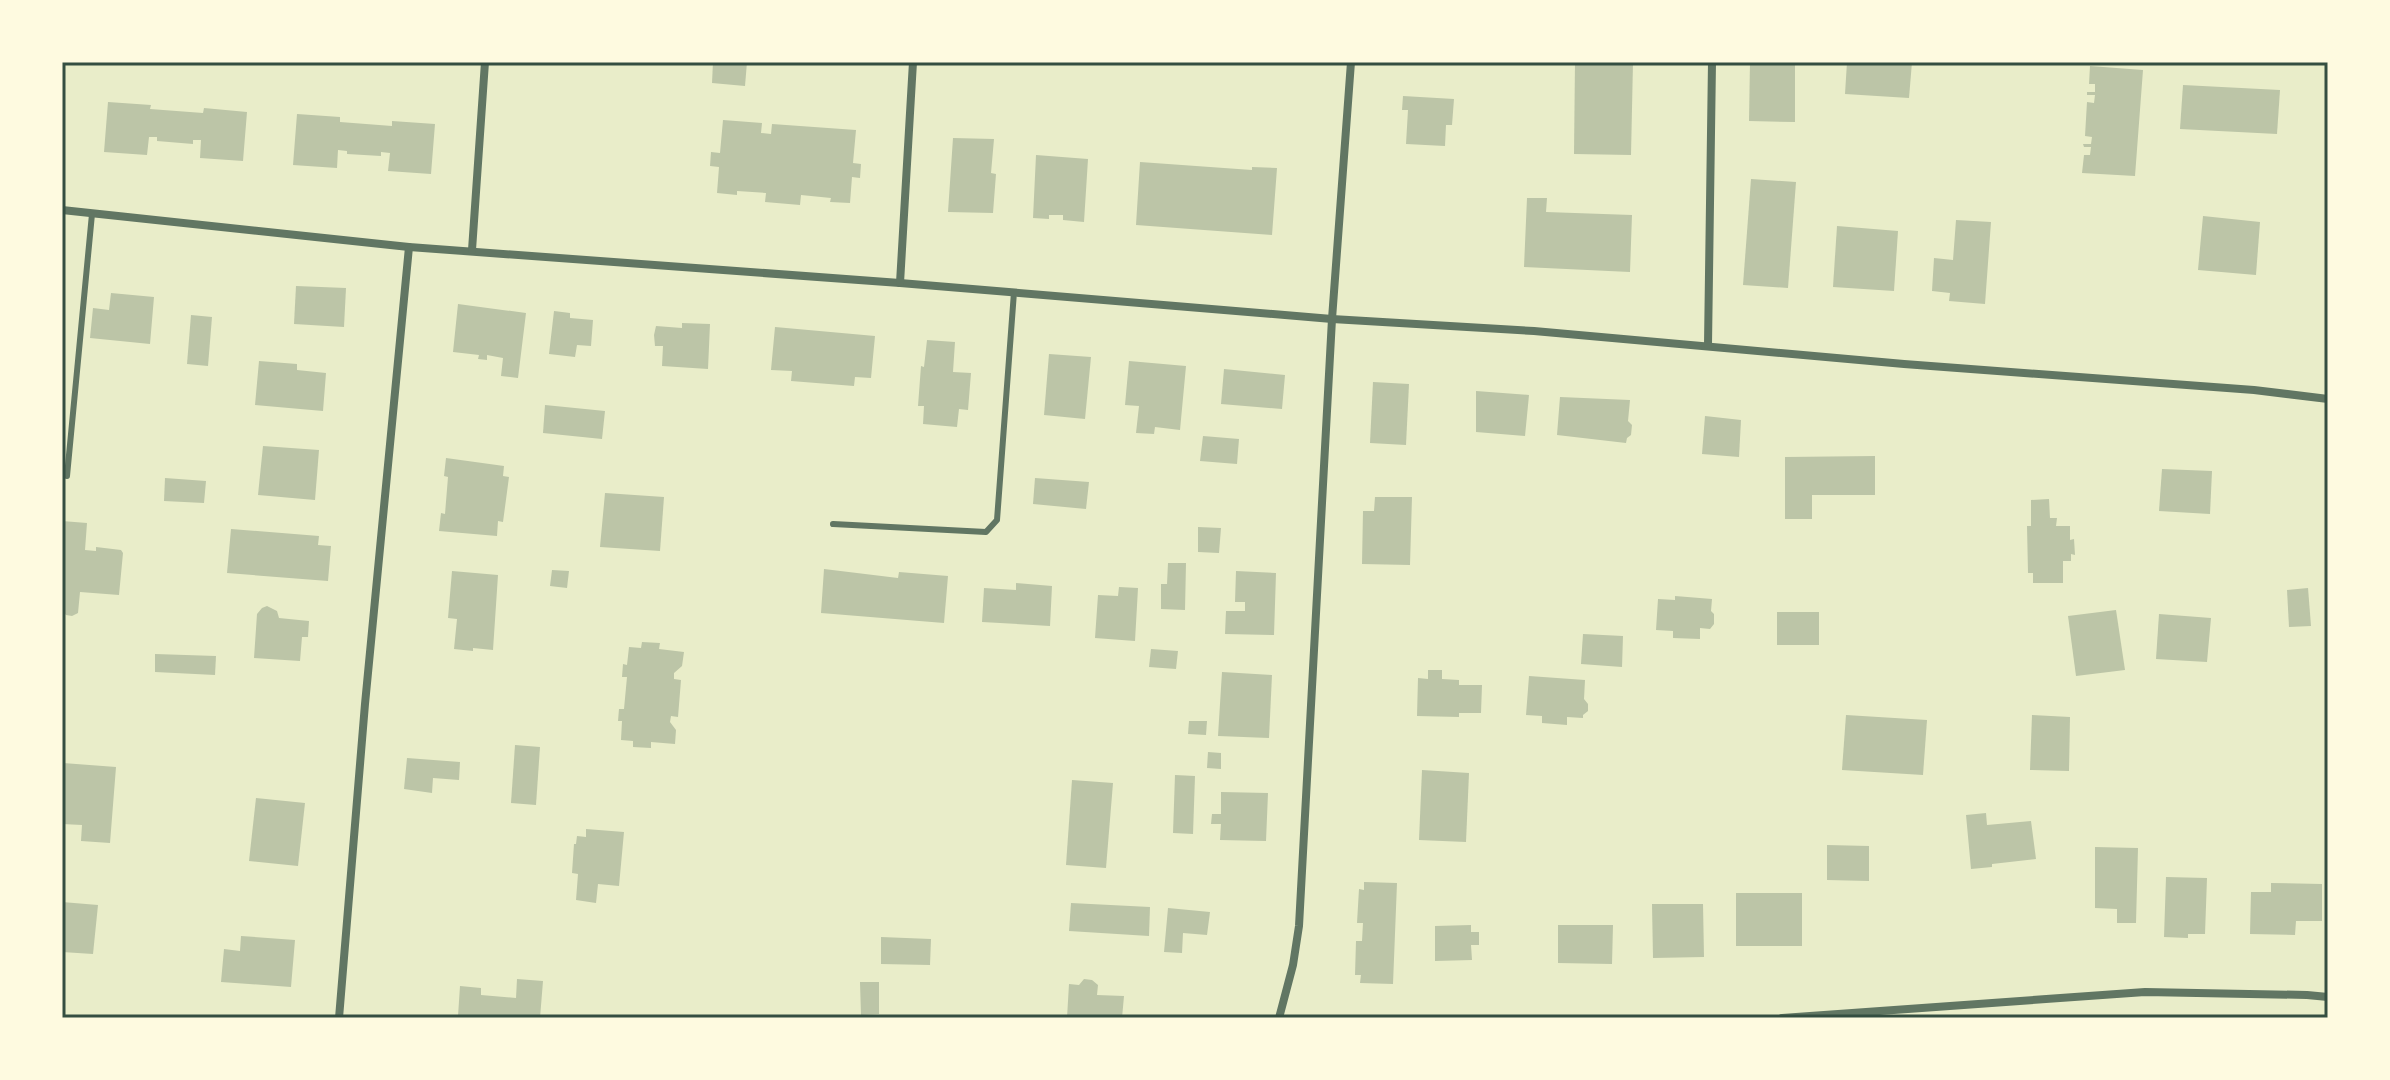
<svg xmlns="http://www.w3.org/2000/svg" width="2390" height="1080" font-family="'Noto Sans',sans-serif">
<rect width="100%" height="100%" fill="#e9edc9"/>
<!-- building -->
<g fill="#bcc5a7">
<path d="M713,62H747L745,86L712,83Z"/>
<path d="M1575,62H1633L1631,155L1574,154Z"/>
<path d="M1750,62H1795V122L1749,121Z"/>
<path d="M1847,62H1912L1909,98L1845,94Z"/>
<path d="M2090,66L2143,70L2135,176L2082,173L2084,155H2090L2091,147H2084L2083,144H2091L2092,137L2085,136L2087,102L2094,103L2095,95H2087V92H2095V84H2089Z"/>
<path d="M2183,85L2280,90L2277,134L2180,129Z"/>
<path d="M1403,96L1454,99L1452,125H1446L1445,146L1406,144L1408,110H1402Z"/>
<path d="M108,102L151,105L150,109L203,113L204,108L247,112L243,161L200,158L201,140H193V144L157,141V137H149L147,155L104,152Z"/>
<path d="M297,114L340,117V122L392,126V121L435,124L431,174L388,171L390,153L381,152V156L347,154V151L338,150L337,168L293,165Z"/>
<path d="M723,120L762,123L761,133L771,134L772,124L856,130L853,163L861,164L860,178L852,177L850,203L830,202L831,198L801,195L800,205L765,202L766,193L737,191V195L717,193L719,167L710,166L711,152L720,153Z"/>
<path d="M953,138L994,139L991,173L996,174L993,213L948,212Z"/>
<path d="M1036,155L1088,159L1084,222L1063,220V215H1049V219L1033,218Z"/>
<path d="M1140,162L1252,170V167L1277,168L1272,235L1136,225Z"/>
<path d="M1751,179L1796,182L1788,288L1743,285Z"/>
<path d="M1527,198H1547L1546,212L1632,215L1630,272L1524,267Z"/>
<path d="M2203,216L2260,222L2256,275L2198,270Z"/>
<path d="M1956,220L1991,222L1985,304L1949,301L1950,293L1932,291L1934,258L1953,260Z"/>
<path d="M1837,226L1898,231L1894,291L1833,287Z"/>
<path d="M296,286L346,288L344,327L294,324Z"/>
<path d="M111,293L154,297L150,344L90,338L93,308L109,310Z"/>
<path d="M458,304L526,313L518,378L501,376L503,358L487,355V360L478,359L479,355L453,352Z"/>
<path d="M554,311L570,313V318L593,320L591,346L577,345L575,357L549,354Z"/>
<path d="M191,315L212,317L208,366L187,364Z"/>
<path d="M682,323L710,324L708,369L662,366L663,346H655L654,335L656,326L682,328Z"/>
<path d="M775,327L875,336L871,378L855,377L854,386L791,381L792,371L771,370Z"/>
<path d="M927,340L955,342L953,372L971,373L968,410L959,409L957,427L923,424L924,406H918L921,366L924,367Z"/>
<path d="M1049,354L1091,357L1085,419L1044,415Z"/>
<path d="M259,361L297,364V370L326,373L323,411L255,405Z"/>
<path d="M1129,361L1186,366L1180,430L1155,427L1154,434L1136,433L1139,406L1125,405Z"/>
<path d="M1224,369L1285,375L1282,409L1221,404Z"/>
<path d="M1373,382L1409,384L1406,445L1370,443Z"/>
<path d="M1476,391L1529,395L1525,436L1476,432Z"/>
<path d="M1560,397L1630,400L1628,421L1632,425L1631,435L1627,438L1626,443L1557,435Z"/>
<path d="M545,405L605,411L602,439L543,433Z"/>
<path d="M1705,416L1741,420L1739,457L1702,454Z"/>
<path d="M1203,436L1239,439L1237,464L1200,461Z"/>
<path d="M263,446L319,450L315,500L258,495Z"/>
<path d="M1875,456V495H1812V519H1785V457Z"/>
<path d="M446,458L504,466L503,476L509,477L503,522L498,521L497,536L439,531L441,513L445,514L448,477L444,476Z"/>
<path d="M2162,469L2212,471L2210,514L2159,511Z"/>
<path d="M165,478L206,481L204,503L164,501Z"/>
<path d="M1035,478L1089,482L1086,509L1033,504Z"/>
<path d="M605,493L664,497L660,551L600,547Z"/>
<path d="M1375,497H1412L1410,565L1362,564L1363,511H1374Z"/>
<path d="M2049,499L2050,518H2057L2056,526H2070V540L2074,539L2075,555L2071,554V561H2063V583H2033V573H2028L2027,526H2031V500Z"/>
<path d="M62,521L87,523L85,550L96,551V547L121,550L123,553L119,595L80,592L78,613L72,616L66,615L62,611Z"/>
<path d="M1198,527L1221,528L1219,553L1198,552Z"/>
<path d="M231,529L319,536L318,545L331,546L328,581L227,573Z"/>
<path d="M1168,563H1186L1185,610L1161,609V584H1167Z"/>
<path d="M824,569L898,578L899,572L948,576L944,623L821,613Z"/>
<path d="M552,570L569,571L567,588L550,586Z"/>
<path d="M452,571L498,575L493,650L473,648V651L454,649L457,619L448,618Z"/>
<path d="M1236,571L1276,573L1274,635L1225,634L1226,611H1245V602H1235Z"/>
<path d="M1016,583L1052,586L1050,626L982,622L984,588L1016,590Z"/>
<path d="M1119,587L1138,588L1135,641L1095,638L1098,595L1118,596Z"/>
<path d="M2308,588L2311,626L2289,627L2287,590Z"/>
<path d="M1675,596L1712,599L1711,611L1714,614V624L1710,629L1700,628V639L1673,638V631L1656,630L1658,599L1675,600Z"/>
<path d="M267,606L277,611L279,618L309,621L308,637H302L300,661L254,658L257,614L262,608Z"/>
<path d="M2116,610L2125,670L2076,676L2068,616Z"/>
<rect x="1777" y="612" width="42" height="33"/>
<path d="M2159,614L2211,618L2207,662L2156,659Z"/>
<path d="M1583,634L1623,636L1622,667L1581,664Z"/>
<path d="M642,642L660,643L659,649L684,652L682,666L674,673V679L681,680L678,717L671,716L670,722L676,730L675,744L651,742V748L633,747V741L621,740L622,721H618L619,709H624L627,677H622L623,664L627,665L629,647L641,648Z"/>
<path d="M1151,649L1178,651L1176,669L1149,667Z"/>
<path d="M155,654L216,656L215,675L155,672Z"/>
<path d="M1428,670H1442V679L1459,680V685H1482L1481,713H1459V717L1417,716L1418,678L1428,679Z"/>
<path d="M1222,672L1272,675L1269,738L1218,736Z"/>
<path d="M1529,676L1585,680L1584,699L1588,704V711L1583,715V718L1567,717V725L1542,723V716L1526,715Z"/>
<path d="M1846,715L1927,720L1923,775L1842,770Z"/>
<path d="M2032,715L2070,717L2069,771L2030,770Z"/>
<path d="M1189,721H1207L1206,735L1188,734Z"/>
<path d="M515,745L540,747L536,805L511,803Z"/>
<path d="M1208,752L1221,753V769L1207,768Z"/>
<path d="M407,758L460,762L459,780L433,778L432,793L404,789Z"/>
<path d="M63,763L116,767L110,843L81,841L82,825L62,824Z"/>
<path d="M1422,770L1469,773L1466,842L1419,840Z"/>
<path d="M1175,775L1195,776L1193,834L1173,833Z"/>
<path d="M1072,780L1113,783L1106,868L1066,865Z"/>
<path d="M1221,792L1268,793L1266,841L1220,840L1221,824H1211L1212,814H1221Z"/>
<path d="M256,798L305,803L298,866L249,861Z"/>
<path d="M1986,813L1987,825L2031,821L2036,859L1992,864V867L1971,869L1966,815Z"/>
<path d="M586,829L624,832L619,886L598,884L596,903L576,900L578,874L572,873L574,844H576L577,836L586,837Z"/>
<path d="M1827,845L1869,846V881L1827,880Z"/>
<path d="M2095,847L2138,848L2136,923H2117V909L2095,908Z"/>
<path d="M2166,877L2207,878L2205,934H2188V938L2164,937Z"/>
<path d="M1364,882L1397,883L1393,984L1360,983L1361,975H1355L1356,941H1362L1363,923H1357L1359,889L1364,890Z"/>
<path d="M2271,883L2322,884V921H2296L2295,935L2250,934L2251,892H2271Z"/>
<rect x="1736" y="893" width="66" height="53"/>
<path d="M62,902L98,905L93,954L62,952Z"/>
<path d="M1071,903L1150,907L1149,936L1069,931Z"/>
<path d="M1652,904H1703L1704,957L1653,958Z"/>
<path d="M1168,908L1210,912L1207,935L1183,933L1182,953L1164,952Z"/>
<path d="M1471,925V932H1479V945H1471L1472,960L1435,961V926Z"/>
<path d="M1558,925H1613L1612,964L1558,963Z"/>
<path d="M241,936L295,940L291,987L221,982L224,949L240,951Z"/>
<path d="M881,937L931,939L930,965L881,964Z"/>
<path d="M517,979L543,981L540,1018L458,1016L460,986L481,988V995L516,998Z"/>
<path d="M1084,979L1092,980L1098,985L1097,995L1124,996L1122,1018H1067L1069,984L1079,985Z"/>
<path d="M860,982H879V1014L861,1015Z"/>
</g>
<g fill="none" stroke-linecap="round" stroke-linejoin="round">
<!-- service -->
<g stroke="#617663" stroke-width="6">
<path d="M67,476L92,214"/>
<path d="M833,524L986,532L997,520L1014,292"/>
</g>
<!-- minor -->
<g stroke="#617663" stroke-width="8">
<path d="M62,210L409,247L900,283L1332,319L1534,331L1904,364L2254,390L2328,399"/>
<path d="M472,250L485,62"/>
<path d="M900,283L913,62"/>
<path d="M1708,345L1712,62"/>
<path d="M339,1018L365,704L409,247"/>
<path d="M1279,1018L1293,965L1299,926L1332,319L1351,62"/>
<path d="M1782,1018L2145,992L2307,995L2328,997"/>
</g>
</g>
<!-- border -->
<rect width="2390" height="1080" fill="none" stroke="#fefae0" stroke-width="128"/>
<rect x="64" y="64" width="2262" height="952" fill="none" stroke="#344e41" stroke-width="3"/>
</svg>
